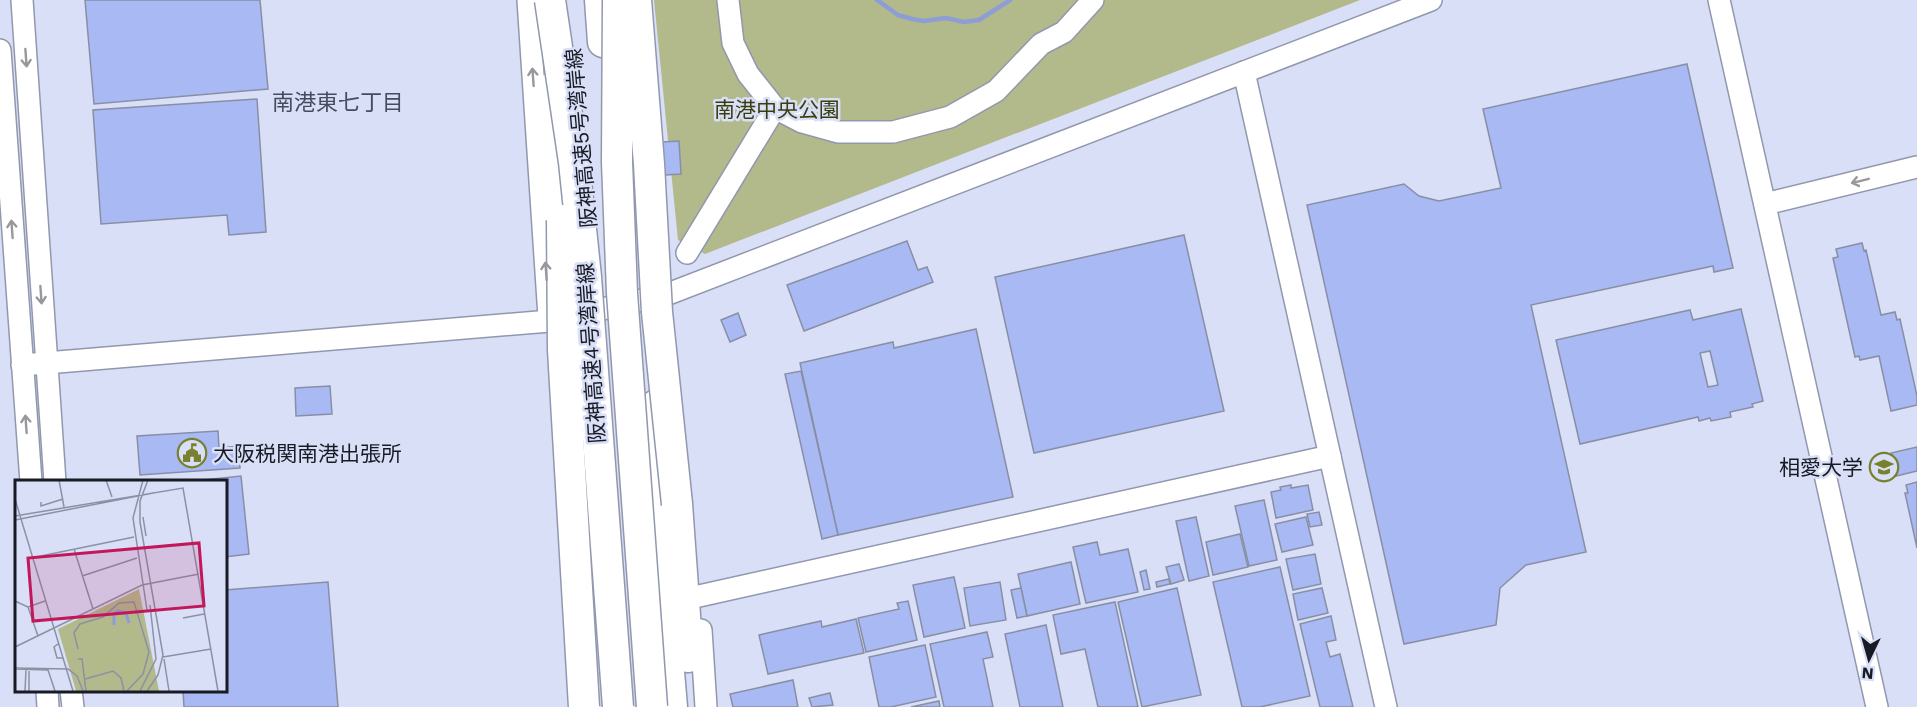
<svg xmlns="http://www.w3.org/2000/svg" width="1917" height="707" font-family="'Work Sans','Noto Sans JP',sans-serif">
<rect width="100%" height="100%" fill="#d8dff7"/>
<!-- green -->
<path fill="#b2b98b" d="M654,0H1360L705,254L678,240Z"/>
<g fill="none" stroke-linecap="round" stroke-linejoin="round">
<!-- stream -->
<path stroke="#8d9dd6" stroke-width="4.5" d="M877,0L898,15L912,19L924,21L946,18L964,22L979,20L1010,0"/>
</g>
<!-- building -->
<g fill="#a8b9f4" stroke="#888fa5" stroke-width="1.5" fill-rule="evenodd">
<path d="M85,0H260L268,89L94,104Z"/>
<path d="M1687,64L1733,268L1714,272L1713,266L1531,305L1586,552L1526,565L1500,588L1496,625L1404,644L1307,205L1404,184L1419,196L1439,201L1501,188L1483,109Z"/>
<path d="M257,99L266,232L229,235L227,215L101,224L93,110Z"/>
<path d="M679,141L681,174L631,177L629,144Z"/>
<path d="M1184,235L1224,411L1034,453L995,277Z"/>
<path d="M907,241L918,270L927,267L933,282L804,331L787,285Z"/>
<path d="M1862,243L1864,251L1866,250L1881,315L1895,312L1897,320L1900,319L1917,396V405L1891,411L1879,356L1860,360L1859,356L1855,357L1833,258L1838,257L1836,249Z"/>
<path d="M1741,309L1763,401L1752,404L1753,407L1730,412L1731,417L1711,421L1710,418L1699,421L1698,417L1580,444L1556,340L1690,310L1693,320ZM1710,351L1718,385L1708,387L1700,353Z"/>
<path d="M738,313L746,335L730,342L721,320Z"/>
<path d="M976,329L1013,497L838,535L800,363L893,342L894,348Z"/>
<path d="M801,371L838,535L822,539L785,374Z"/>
<path d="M330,386L332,414L296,416L295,388Z"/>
<path d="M218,431L219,448L239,446L240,468L140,475L137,436Z"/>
<path d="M1917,447V471L1896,476L1891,453Z"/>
<path d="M241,476L249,554L225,557V482H183Z"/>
<path d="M1917,482V548L1905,493H1908L1906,485Z"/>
<path d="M1291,485V488L1308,485L1313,510L1276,518L1271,492L1281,490L1280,487Z"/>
<path d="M1264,500L1277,560L1249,566L1235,506Z"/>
<path d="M1319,512L1322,525L1310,527L1307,514Z"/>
<path d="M1196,517L1209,576L1189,581L1176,521Z"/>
<path d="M1306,517L1313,545L1282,552L1275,524Z"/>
<path d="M1240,534L1248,567L1213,575L1206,542Z"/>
<path d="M1097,542L1100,555L1128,549L1138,592L1086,603L1073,547Z"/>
<path d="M1315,554L1321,584L1293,590L1286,559Z"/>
<path d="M1071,562L1080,604L1027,616L1018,574Z"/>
<path d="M1179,564L1184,580L1171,584L1166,567Z"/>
<path d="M1280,567L1310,696L1260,707H1242L1213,582Z"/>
<path d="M1146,570L1150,589L1144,590L1140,572Z"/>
<path d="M954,577L965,628L924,637L913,585Z"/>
<path d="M1169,579L1170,584L1157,587L1156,582Z"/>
<path d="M328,582L338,707H184L183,690H225V590Z"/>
<path d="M1000,582L1006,620L970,626L964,588Z"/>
<path d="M1021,588L1027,616L1017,618L1011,590Z"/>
<path d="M1177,588L1201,695L1142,707L1118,602Z"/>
<path d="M1322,588L1328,613L1298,620L1293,594Z"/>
<path d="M908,601L917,640L866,652L858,618L899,609L897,603Z"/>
<path d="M1115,602L1138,707H1098L1085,649L1061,654L1053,615Z"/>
<path d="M1331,616L1336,640L1326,642L1330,657L1340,654L1353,707H1320L1300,624Z"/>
<path d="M856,619L864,653L768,674L759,635L821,621L822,627Z"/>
<path d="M1046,625L1063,707H1020L1005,634Z"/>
<path d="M987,632L993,657L983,659L993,707H944L930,644Z"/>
<path d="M925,645L936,697L891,707H879L869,657Z"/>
<path d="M793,680L798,707H733L730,694Z"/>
<path d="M830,693L833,705L812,707L809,698Z"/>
<path d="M939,701L940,707H911Z"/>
</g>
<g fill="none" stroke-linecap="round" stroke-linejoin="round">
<!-- minor casing -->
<g stroke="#9198ae" stroke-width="24">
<g id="minor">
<path d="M22,0L55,482"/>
<path d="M528,0L549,317"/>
<path d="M728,0L733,43L748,74L775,108L802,122L838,132H893L950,117L996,91L1041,44L1064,32L1093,0"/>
<path d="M1719,0L1877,707"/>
<path d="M0,50L31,482"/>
<path d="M1244,72L1386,707"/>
<path d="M1765,204L1917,167"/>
<path d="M687,253L775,108"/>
<path d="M22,365L550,321L668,294L1431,0"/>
<path d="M699,596L1330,456"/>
<path d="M701,630L706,707"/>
<path d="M47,690L48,707"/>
<path d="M71,690L73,707"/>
</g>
</g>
<!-- highway casing -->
<g stroke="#9198ae" stroke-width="33">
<g id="highway">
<path d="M600,0L603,42"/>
<path d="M550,89L562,220"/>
<path d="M656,405L655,507L672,707"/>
<path d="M677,504L688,657"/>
</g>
</g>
<!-- minor -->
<use href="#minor" stroke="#fff" stroke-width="21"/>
<!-- highway -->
<use href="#highway" stroke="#fff" stroke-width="30"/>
<!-- highway-bridge casing -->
<g stroke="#9198ae" stroke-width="33" stroke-linecap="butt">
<g id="highway-bridge">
<path d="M550,0L574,162L586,277L618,707"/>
<path d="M618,0L617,162L622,293L652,707"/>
<path d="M636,0L649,164L657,312L677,504"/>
<path d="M562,220L563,350L584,707"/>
</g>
</g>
<!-- highway-bridge -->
<use href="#highway-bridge" stroke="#fff" stroke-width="30"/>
</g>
<!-- one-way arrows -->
<defs><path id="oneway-shaft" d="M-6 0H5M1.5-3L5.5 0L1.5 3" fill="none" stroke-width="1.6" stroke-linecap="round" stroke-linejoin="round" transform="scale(1.5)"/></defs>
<g stroke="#98989c">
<use href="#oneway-shaft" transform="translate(26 58) rotate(86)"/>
<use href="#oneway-shaft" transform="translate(533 77) rotate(-94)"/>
<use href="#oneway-shaft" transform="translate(1860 181) rotate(166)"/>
<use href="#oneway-shaft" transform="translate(12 229) rotate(-94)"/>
<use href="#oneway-shaft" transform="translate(546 271) rotate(-94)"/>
<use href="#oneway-shaft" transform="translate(41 295) rotate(86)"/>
<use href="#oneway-shaft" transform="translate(26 424) rotate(-94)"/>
</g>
<!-- icons -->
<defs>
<g id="civic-ring" transform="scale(1.5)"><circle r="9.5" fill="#d8dff7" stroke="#78812d" stroke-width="1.5"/><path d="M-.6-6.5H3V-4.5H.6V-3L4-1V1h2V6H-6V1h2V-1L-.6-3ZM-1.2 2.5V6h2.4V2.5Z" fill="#78812d"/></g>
<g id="university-ring" transform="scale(1.5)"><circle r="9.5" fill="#d8dff7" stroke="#78812d" stroke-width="1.5"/><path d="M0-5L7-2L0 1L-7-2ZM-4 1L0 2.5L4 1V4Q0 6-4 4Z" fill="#78812d"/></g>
</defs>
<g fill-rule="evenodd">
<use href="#civic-ring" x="192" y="453"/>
<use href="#university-ring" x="1884" y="467"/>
</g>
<g text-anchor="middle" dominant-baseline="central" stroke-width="5" stroke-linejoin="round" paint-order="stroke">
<!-- park labels -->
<g font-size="21" fill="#393e0c" stroke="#d8dff7">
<text x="777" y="109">南港中央公園</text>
</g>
<!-- street labels -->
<g font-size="21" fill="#191b24" stroke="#d8dff7">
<text transform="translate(581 138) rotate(-95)">阪神高速5号湾岸線</text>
<text transform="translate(591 353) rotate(-94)">阪神高速4号湾岸線</text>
</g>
<!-- poi labels -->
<g font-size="21" fill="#191b24" stroke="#d8dff7" text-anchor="start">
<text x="213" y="453">大阪税関南港出張所</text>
<text x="1863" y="467" text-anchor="end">相愛大学</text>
</g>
<!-- neighbourhood labels -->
<g font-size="22" fill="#464c5f" stroke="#d8dff7">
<text x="338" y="102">南港東七丁目</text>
</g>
</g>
<!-- overview -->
<g transform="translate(15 480)">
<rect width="212" height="212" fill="#d8dff7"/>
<path d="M124,109L144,211H61L43,149Z" fill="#b2b98b"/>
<path fill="none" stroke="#8d9dd6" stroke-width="3" d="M99,145V134L103,131L111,133L114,143"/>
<path fill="none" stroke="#8c91a3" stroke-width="1.5" d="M44,0L49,27M91,0L97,17M128,0L118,38L132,130M0,19L58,211M26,22V26L48,19M0,36L168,8L203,211M128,37L131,56M0,40L138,13M59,69L78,129M16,78L119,57M67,96L122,78M0,121L13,127L23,156M13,127L30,121M168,138L189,134M43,164L39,167L42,178H48M0,167L127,105L184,94M63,169L59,153L65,144L88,137L104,123L119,122L134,172L128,194L112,211M148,177L196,169M63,179H67L71,211M149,179L154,211M0,188L53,189L62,196L68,211M0,189L33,190L40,211M14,191V211M70,199L98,191L106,198L109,211M10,211L11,189M125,211L141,179L135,125M132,211L143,195L148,175L125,42V21L133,0"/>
<path fill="#c2185b" fill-opacity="0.15" stroke="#c2185b" stroke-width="3" d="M184,63L189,126L18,141L13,78Z"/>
<rect width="212" height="212" fill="none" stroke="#191b24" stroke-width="3"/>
</g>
<!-- north arrow -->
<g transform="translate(1869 659) rotate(185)" stroke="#d8dff7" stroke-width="4.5" paint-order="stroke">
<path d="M0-4.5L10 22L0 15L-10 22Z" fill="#191b24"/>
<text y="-9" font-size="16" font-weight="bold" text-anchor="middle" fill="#191b24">N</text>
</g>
</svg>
